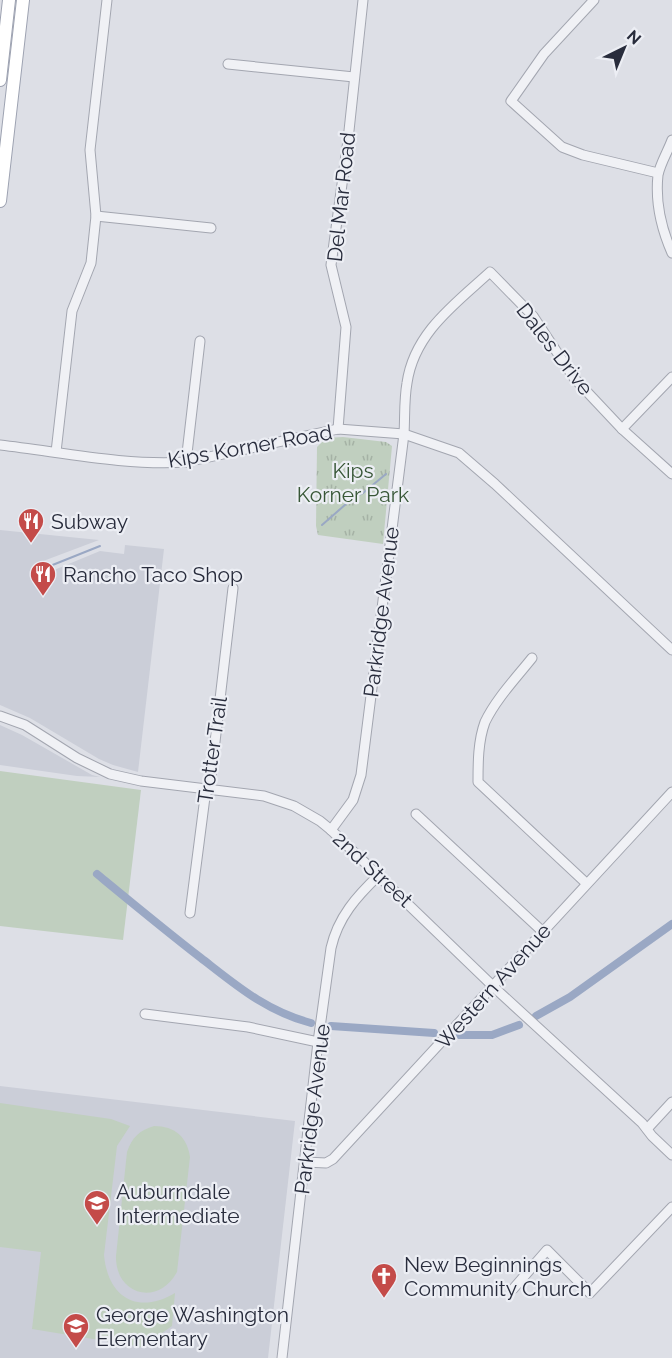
<svg xmlns="http://www.w3.org/2000/svg" width="672" height="1358" font-family="Raleway,sans-serif">
<defs>
<pattern id="park-tufts" width="24" height="20" patternUnits="userSpaceOnUse" patternTransform="scale(1.5)"><rect width="24" height="20" fill="#c0cfbf"/><path d="M3 7l-1-3M5 7V3M7 7l1-3M15 17l-1-3M17 17v-4M19 17l1-3" fill="none" stroke="#a5b2a5"/></pattern>
</defs>
<rect width="100%" height="100%" fill="#dddfe6"/>
<!-- built -->
<g fill="#cbced8">
<path d="M0,530L99,540L38,563L42,575L100,551L124,554L125,545L164,549L138,772L113,765L99,759L30,718L0,705Z"/>
<path d="M0,725L22,735L92,775L100,777L77,776L0,765Z"/>
<path d="M0,1086L295,1121L268,1358H0Z"/>
</g>
<!-- grass -->
<g fill="#c0cfbf">
<path d="M0,771L141,790L123,940L0,926Z"/>
<path d="M0,1103L111,1119L130,1126L117,1146L104,1255C108,1298 138,1315 175,1293L172,1326L142,1347L32,1329L41,1252L0,1247Z"/>
<path d="M154,1126C175,1126 187,1137 190,1157L177,1272C158,1307 115,1295 116,1256L127,1152C132,1137 140,1130 154,1126Z"/>
</g>
<!-- park -->
<path fill="url(#park-tufts)" d="M343,437L386,442L392,446L383,544L318,535L316,526L317,447L326,438Z"/>
<g fill="none" stroke-linecap="round" stroke-linejoin="round">
<!-- stream -->
<g stroke="#9aa8c4" stroke-width="2">
<path d="M322,525L354,497L363,493L386,474"/>
<path d="M40,570L100,546"/>
</g>
<!-- canal -->
<g stroke="#9aa8c4" stroke-width="8">
<path d="M97,874C131,902 166,931 201,958C237,986 266,1011 311,1023"/>
<path d="M536,1016L570,997L672,924"/>
<path d="M331,1026L434,1033"/>
<path d="M459,1035H492L519,1025"/>
</g>
<!-- minor casing -->
<g stroke="#a3a6b0" stroke-width="11">
<g id="minor">
<path d="M594,0L544,54L511,101L562,147L583,155L658,173"/>
<path d="M228,64L354,77"/>
<path d="M672,140C668,151 660,164 658,175C655,203 661,228 672,253"/>
<path d="M96,216L211,228"/>
<path d="M338,429L346,327L331,265L348,140L363,0"/>
<path d="M622,429L672,377"/>
<path d="M0,445C61,452 125,466 186,462L338,429L404,434L459,453L495,484L672,650"/>
<path d="M56,452L72,311L91,263L96,216L90,150L107,0"/>
<path d="M186,462L200,341"/>
<path d="M532,658C516,678 496,699 485,722C478,741 478,763 478,782L586,883"/>
<path d="M0,716L25,725L77,758L110,774L141,781L264,796L294,806L320,821L331,830L498,991L642,1123L652,1136L672,1155"/>
<path d="M416,814L542,931"/>
<path d="M331,830L353,800L361,775L404,434C405,417 404,399 407,383C414,333 455,304 490,272L533,316L574,378L622,429L672,474"/>
<path d="M190,913L205,797L211,776L233,588"/>
<path d="M145,1014L248,1027L318,1042"/>
<path d="M647,1129L672,1102"/>
<path d="M305,1162L326,1163L333,1159L672,792"/>
<path d="M513,1289L547,1250L590,1293L672,1207"/>
<path d="M282,1358L318,1042L331,948C338,917 357,896 379,875"/>
</g>
</g>
<!-- major casing -->
<g stroke="#9da2b1" stroke-width="14">
<g id="major">
<path d="M0,80L9,0"/>
<path d="M0,201L23,0"/>
</g>
</g>
<!-- minor -->
<use href="#minor" stroke="#f0f1f5" stroke-width="9"/>
<!-- major -->
<use href="#major" stroke="#fff" stroke-width="12"/>
</g>
<!-- icons -->
<defs>
<g id="restaurant-pin" transform="scale(1.35)"><path d="M0 17L-7.5 6A9.5 9.5 0 1 1 7.5 6Z" fill="#c44b49" stroke="#eceef4"/><path d="M-5-6h1v4h1v-4h1v4h1v-4h1v5L-1.5 .5V6h-2V.5L-5-1ZM5-6V6H3V1.5H1.5Q1.5-4 5-6Z" fill="#fff"/></g>
<g id="school-pin" transform="scale(1.35)"><path d="M0 17L-7.5 6A9.5 9.5 0 1 1 7.5 6Z" fill="#c44b49" stroke="#eceef4"/><path d="M0-5L7-2L0 1L-7-2ZM-4 1L0 2.5L4 1V4Q0 6-4 4Z" fill="#fff"/></g>
<g id="church-pin" transform="scale(1.35)"><path d="M0 17L-7.5 6A9.5 9.5 0 1 1 7.5 6Z" fill="#c44b49" stroke="#eceef4"/><path d="M-1.2-6h2.4v3.5h3.3v2.4h-3.3V6h-2.4V-.1h-3.3v-2.4h3.3Z" fill="#fff"/></g>
</defs>
<g fill-rule="evenodd">
<use href="#restaurant-pin" x="31" y="521"/>
<use href="#restaurant-pin" x="43" y="574"/>
<use href="#school-pin" x="97" y="1203"/>
<use href="#church-pin" x="384" y="1276"/>
<use href="#school-pin" x="76" y="1326"/>
</g>
<g text-anchor="middle" dominant-baseline="central" stroke-width="4.5" stroke-linejoin="round" paint-order="stroke">
<!-- street labels -->
<g font-size="21" fill="#282c3c" stroke="#eceef4">
<text transform="translate(341 197) rotate(-84)">Del Mar Road</text>
<text transform="translate(555 349) rotate(52)">Dales Drive</text>
<text transform="translate(250 446) rotate(-10)">Kips Korner Road</text>
<text transform="translate(381 612) rotate(-83)">Parkridge Avenue</text>
<text transform="translate(212 750) rotate(-82)">Trotter Trail</text>
<text transform="translate(373 869) rotate(43)">2nd Street</text>
<text transform="translate(493 986) rotate(-48)">Western Avenue</text>
<text transform="translate(312 1109) rotate(-83)">Parkridge Avenue</text>
</g>
<!-- park labels -->
<g font-size="21" fill="#375636" stroke="#eceef4">
<text x="353" y="470">Kips<tspan x="353" dy="24">Korner Park</tspan></text>
</g>
<!-- poi labels -->
<g font-size="21" fill="#282c3c" stroke="#eceef4" text-anchor="start">
<text x="51" y="521">Subway</text>
<text x="63" y="574">Rancho Taco Shop</text>
<text x="116" y="1191">Auburndale<tspan x="116" dy="24">Intermediate</tspan></text>
<text x="404" y="1264">New Beginnings<tspan x="404" dy="24">Community Church</tspan></text>
<text x="96" y="1314">George Washington<tspan x="96" dy="24">Elementary</tspan></text>
</g>
</g>
<!-- north arrow -->
<g transform="translate(624 48) rotate(43)" stroke="#eceef4" stroke-width="4.5" paint-order="stroke">
<path d="M0-4.5L10 22L0 15L-10 22Z" fill="#282c3c"/>
<text y="-9" font-size="16" font-weight="bold" text-anchor="middle" fill="#282c3c">N</text>
</g>
</svg>
